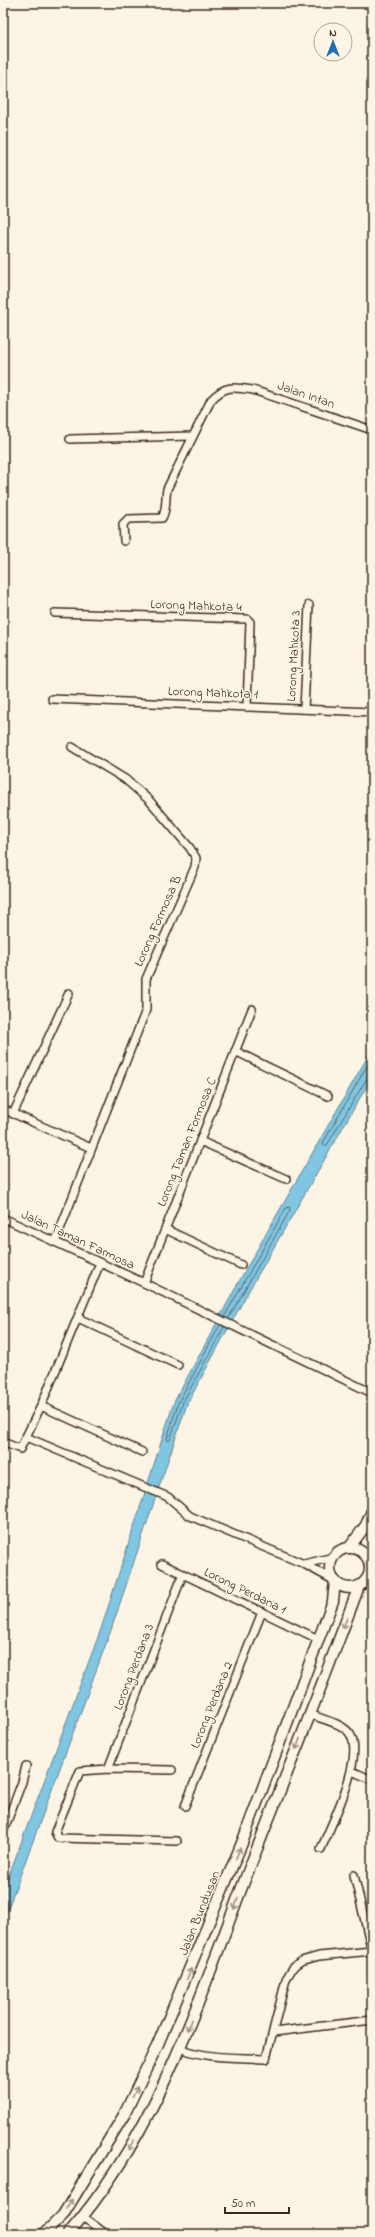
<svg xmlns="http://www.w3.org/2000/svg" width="375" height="2237" font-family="'Indie Flower',sans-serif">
<rect width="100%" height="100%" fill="#fcf5e5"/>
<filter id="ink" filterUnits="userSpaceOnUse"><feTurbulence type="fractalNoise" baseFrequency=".025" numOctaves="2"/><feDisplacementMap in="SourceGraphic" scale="8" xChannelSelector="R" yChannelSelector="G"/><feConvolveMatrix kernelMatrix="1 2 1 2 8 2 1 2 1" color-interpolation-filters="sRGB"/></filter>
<g filter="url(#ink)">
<!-- water -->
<path fill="#80c5e1" stroke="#648793" d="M372,1049V1077L247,1294L187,1404L110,1633L3,1922V1891L101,1629L174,1402L243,1274Z"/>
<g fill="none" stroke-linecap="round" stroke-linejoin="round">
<!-- shore -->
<g stroke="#57686c" stroke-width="1">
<path d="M372,1057L323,1143L324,1146L327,1145L367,1078L372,1076"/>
<path d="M224,1317L286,1208L289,1207L290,1210L228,1319"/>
<path d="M220,1325L178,1403L167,1439L168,1441L170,1440L183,1402L224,1327"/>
</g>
<!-- minor casing -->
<g stroke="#3b2a1e" stroke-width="10">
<g id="minor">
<path d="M70,439L192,436"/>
<path d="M124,541L123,524L128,519L162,518C167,510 165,499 167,489L211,400C225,385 233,387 253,390L372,430"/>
<path d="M55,613L247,619L250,622L247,707"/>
<path d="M52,699L372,712"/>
<path d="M304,709L309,605"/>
<path d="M235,1051L328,1096"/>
<path d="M3,1109L91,1148"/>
<path d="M13,1114L69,993"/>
<path d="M200,1141L286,1179"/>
<path d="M3,1218L144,1283L372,1393"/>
<path d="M165,1229L241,1265"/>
<path d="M55,1242L146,1010V979L195,867L196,858L190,848L149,800L125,779L72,747"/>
<path d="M144,1283L252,1009"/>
<path d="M78,1318L178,1365"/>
<path d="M41,1406L142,1452"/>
<path d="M26,1437L168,1497L190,1516L304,1564L335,1581"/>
<path d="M3,1442L20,1449L41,1406L100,1263"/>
<path d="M162,1564L318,1639"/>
<path d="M304,1564L334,1557"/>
<path d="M309,1714C321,1719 343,1723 350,1734C365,1758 331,1825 321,1849"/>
<path d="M108,1769L183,1574"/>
<path d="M172,1770L108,1769L80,1771L55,1832L58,1838L177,1841"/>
<path d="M352,1771L372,1780"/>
<path d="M185,1806L262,1612"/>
<path d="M3,1832L22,1782L26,1766"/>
<path d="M354,1875L372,1951"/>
<path d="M274,2032L372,2020"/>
<path d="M180,2048C206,2059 238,2057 266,2059L286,1979L294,1966L301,1961L319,1956L372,1951"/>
<path d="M83,2217L106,2234"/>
</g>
</g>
<!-- secondary casing -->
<g stroke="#3b2a1e" stroke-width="13">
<g id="secondary">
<path d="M349,1548L366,1525L372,1511"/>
<circle cx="350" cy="1568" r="20"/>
<path d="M44,2234L63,2215L124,2115L158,2044L242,1843L333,1601L335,1581"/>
<path d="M68,2234C155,2135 196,2008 242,1887C281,1787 322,1687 359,1586"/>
</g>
</g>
<!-- minor -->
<use href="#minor" stroke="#fcf5e5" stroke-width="7"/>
<!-- secondary -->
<use href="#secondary" stroke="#fcf5e5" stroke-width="10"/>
</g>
<!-- one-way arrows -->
<defs><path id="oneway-shaft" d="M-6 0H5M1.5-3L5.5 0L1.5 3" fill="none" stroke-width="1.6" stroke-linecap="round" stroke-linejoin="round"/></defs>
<g stroke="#9c9082">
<use href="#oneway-shaft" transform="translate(345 1623) rotate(112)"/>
<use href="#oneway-shaft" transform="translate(298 1744) rotate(111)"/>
<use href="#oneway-shaft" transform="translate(238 1853) rotate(-68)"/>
<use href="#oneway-shaft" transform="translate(236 1904) rotate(111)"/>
<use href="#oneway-shaft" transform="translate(189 1974) rotate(-67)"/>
<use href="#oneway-shaft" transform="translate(189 2025) rotate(111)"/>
<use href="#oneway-shaft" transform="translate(135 2092) rotate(-64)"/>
<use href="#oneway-shaft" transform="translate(131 2145) rotate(121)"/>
<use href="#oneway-shaft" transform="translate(69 2204) rotate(-58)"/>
</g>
</g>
<g text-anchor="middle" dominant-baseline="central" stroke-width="3" stroke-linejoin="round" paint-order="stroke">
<!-- street labels -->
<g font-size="13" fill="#3b2a1e" stroke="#fcf5e5">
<text transform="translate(306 395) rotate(19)">Jalan Intan</text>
<text transform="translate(196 606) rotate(2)">Lorong Mahkota 4</text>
<text transform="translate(294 656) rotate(-87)">Lorong Mahkota 3</text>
<text transform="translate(213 693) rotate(2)">Lorong Mahkota 1</text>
<text transform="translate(158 921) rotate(-66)">Lorong Formosa B</text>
<text transform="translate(187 1142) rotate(-68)">Lorong Taman Formosa C</text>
<text transform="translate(78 1240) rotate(25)">Jalan Taman Farmosa</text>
<text transform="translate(245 1591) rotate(26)">Lorong Perdana 1</text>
<text transform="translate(134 1667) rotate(-69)">Lorong Perdana 3</text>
<text transform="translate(212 1705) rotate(-68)">Lorong Perdana 2</text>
<text transform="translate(200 1913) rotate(-68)">Jalan Bundusan</text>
</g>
</g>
<!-- margin -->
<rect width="375" height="2237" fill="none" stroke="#fcf5e5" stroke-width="16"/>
<rect x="8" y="8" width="359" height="2221" fill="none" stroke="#3b2a1e" stroke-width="1.5" filter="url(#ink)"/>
<!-- north arrow -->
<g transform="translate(333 42)"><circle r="19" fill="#fcf5e5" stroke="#afa495"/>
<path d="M0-3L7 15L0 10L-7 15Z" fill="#1f6fb2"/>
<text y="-6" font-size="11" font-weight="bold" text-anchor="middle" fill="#3b2a1e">N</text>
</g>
<!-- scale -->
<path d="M225 2207v6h64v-6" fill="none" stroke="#3b2a1e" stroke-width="2"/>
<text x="231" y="2207" font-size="12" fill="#3b2a1e" stroke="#fcf5e5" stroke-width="3" paint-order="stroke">50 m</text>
</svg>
